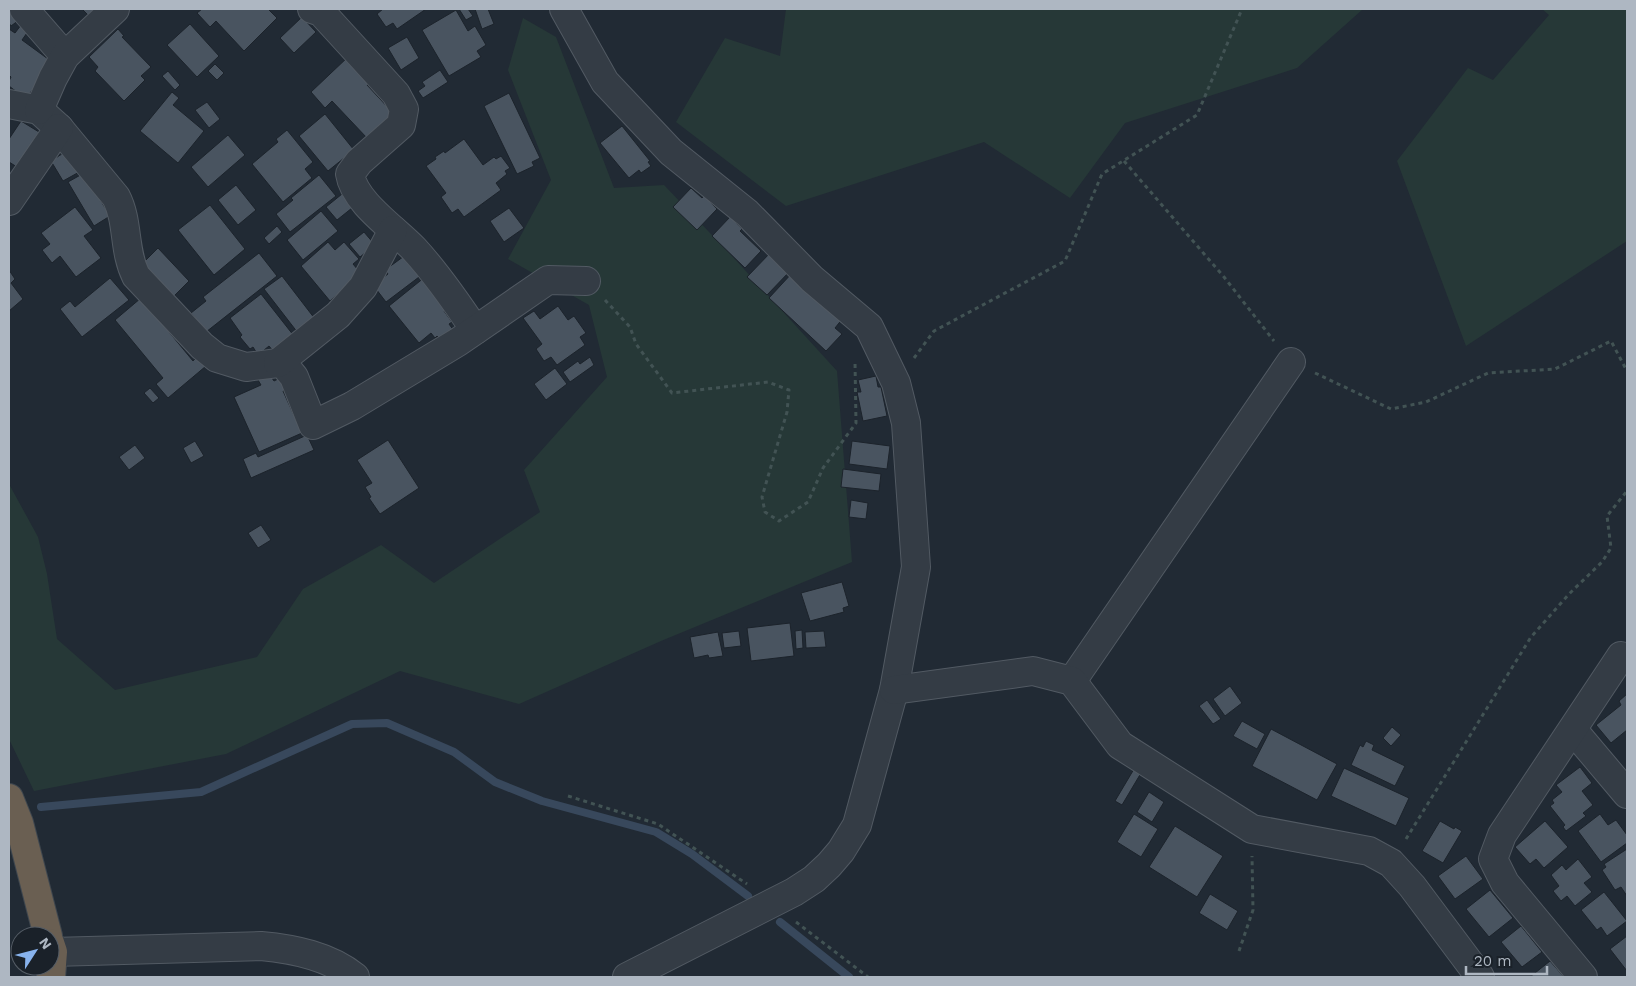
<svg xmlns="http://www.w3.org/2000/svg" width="1636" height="986" font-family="'Work Sans',sans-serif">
<rect width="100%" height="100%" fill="#212a34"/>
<!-- green -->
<g fill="#263837">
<path d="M786,9H1363L1297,68L1125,123L1070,198L984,142L786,206L676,122L725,38L780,56Z"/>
<path d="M1542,9H1627V241L1466,346L1397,161L1468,68L1493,80L1549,15Z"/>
<path d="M523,18L556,37L614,188L664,185L733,257L837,371L852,562L661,641L519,704L400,671L226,754L34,791L9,739V484L38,537L47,574L57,639L115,690L257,657L303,589L381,545L434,583L540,512L524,470L607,377L589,305L508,259L551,180L508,70Z"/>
</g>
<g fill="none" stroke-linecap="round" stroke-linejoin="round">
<!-- stream -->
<g stroke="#38485c" stroke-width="8">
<path d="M41,807L201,792L352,724L387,723L454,752L495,782L542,801L656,832L692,854L748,896"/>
<path d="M780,922L849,977"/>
</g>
</g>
<!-- building -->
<g fill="#495460" stroke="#1c232b">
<path d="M9,9L19,20L11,26L9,23Z"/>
<path d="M82,9H96L88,15Z"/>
<path d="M202,9H268L277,18L244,51L216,21L210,27L197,13Z"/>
<path d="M383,9H426L397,29L393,23L386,27L377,14Z"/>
<path d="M459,9H468L473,16L466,20Z"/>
<path d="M475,9H488L494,24L482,29Z"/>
<path d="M456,10L468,31L475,26L486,45L477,51L481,57L449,76L422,30Z"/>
<path d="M302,17L316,32L294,53L280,38Z"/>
<path d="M190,24L219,56L197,77L167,45Z"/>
<path d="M21,25L29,30L22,40L48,59L46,62L50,64L26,99L9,86V81L11,77L9,75V29L15,33Z"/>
<path d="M118,29L124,36L122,37L151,67L141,76L145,80L124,101L95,71L98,67L89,57Z"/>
<path d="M407,37L419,58L401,70L388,48Z"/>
<path d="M349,56L372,81L367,85L393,113L367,138L332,101L325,108L311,92Z"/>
<path d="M215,64L224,73L217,80L208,71Z"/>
<path d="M440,70L448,82L423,98L418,91L425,86L422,82Z"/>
<path d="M168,71L180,85L175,90L162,76Z"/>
<path d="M172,92L179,98L173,105L204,131L178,163L140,131Z"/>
<path d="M509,93L540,158L532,162L534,166L517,174L484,106Z"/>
<path d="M207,102L220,119L209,128L195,110Z"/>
<path d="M325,114L354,150L328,171L299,136Z"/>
<path d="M21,121L39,132L17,167L9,162V139Z"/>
<path d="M622,126L650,161L648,162L651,166L641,173L639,170L629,178L600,143Z"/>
<path d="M287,130L313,162L305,169L312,178L283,202L252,164L278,142L276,139Z"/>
<path d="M228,135L245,155L208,187L191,167Z"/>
<path d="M464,139L483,165L494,157L496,159L501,156L510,168L505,171L507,174L496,183L501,190L464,217L458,209L452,213L441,197L446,193L426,166L436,159L435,157L444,151L445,153Z"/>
<path d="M68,150L81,171L63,181L51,161Z"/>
<path d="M84,173L110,216L94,226L68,182Z"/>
<path d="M319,175L336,196L290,232L276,214L293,200L291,198Z"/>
<path d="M236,185L256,210L238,225L218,200Z"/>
<path d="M691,188L702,198L704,196L717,209L697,230L673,207Z"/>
<path d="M342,194L352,208L337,220L326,207Z"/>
<path d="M210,205L245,249L214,275L178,230Z"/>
<path d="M75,207L93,230L84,236L101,258L76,277L60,256L52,263L42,250L50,244L41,233Z"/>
<path d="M509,208L524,228L504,242L490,221Z"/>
<path d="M321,211L338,231L303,260L287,240Z"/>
<path d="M730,217L742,229L740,231L761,251L745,268L712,236Z"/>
<path d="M277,226L282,232L269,244L264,238Z"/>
<path d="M364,232L375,245L360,257L349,244Z"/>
<path d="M328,242L335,250L344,242L359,259L353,264L358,270L354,273L358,277L330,301L301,266Z"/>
<path d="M158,248L189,281L174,296L143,263Z"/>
<path d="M771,252L791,270L767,295L747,277Z"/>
<path d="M259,253L277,276L206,332L191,313L206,301L203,297Z"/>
<path d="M407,254L423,274L386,302L373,285L388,274L385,270Z"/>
<path d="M9,270L15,279L11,283L23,299L9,311Z"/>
<path d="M793,272L843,318L835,328L842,334L826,351L769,298Z"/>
<path d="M282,276L315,319L298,333L264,289Z"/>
<path d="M425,277L449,308L444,311L452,322L449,324L454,331L442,341L437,336L435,338L431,333L419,343L389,306Z"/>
<path d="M110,278L129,300L82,337L60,309L70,301L75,307Z"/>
<path d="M261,294L294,336L274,352L269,346L258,355L253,347L250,349L240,337L242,335L230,318Z"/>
<path d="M141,298L193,361L198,356L206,366L168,398L156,384L163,378L115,320Z"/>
<path d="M558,306L568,320L574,316L586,333L580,337L585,345L557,365L551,357L544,361L536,349L542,344L523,318L534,311L540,319Z"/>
<path d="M590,357L594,365L570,382L563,372L578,361L580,364Z"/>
<path d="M555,368L567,384L546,400L534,384Z"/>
<path d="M270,375L274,381L280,378L285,390L283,391L302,433L259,452L234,397L261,385L258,380Z"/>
<path d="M876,376L878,387H881L887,416L863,421L857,392H861L858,380Z"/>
<path d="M150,388L159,398L153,403L144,393Z"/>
<path d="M307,435L314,450L251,478L243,459L256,453L258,457Z"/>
<path d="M388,440L419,488L380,514L369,498L371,497L365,487L372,483L357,460Z"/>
<path d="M195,441L204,456L191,463L183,448Z"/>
<path d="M852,441L890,446L887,469L849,464Z"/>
<path d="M135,445L145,458L129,470L119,457Z"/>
<path d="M843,469L881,474L879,491L841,487Z"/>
<path d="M851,500L868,503L866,519L849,517Z"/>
<path d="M261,525L271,540L258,548L248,533Z"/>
<path d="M842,582L849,606L843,608L844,612L810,621L801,593Z"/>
<path d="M790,623L794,656L751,661L747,628Z"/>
<path d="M802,630L803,648L796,649L795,631Z"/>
<path d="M739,631L741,646L724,648L722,633Z"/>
<path d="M824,631L826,647L806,648L805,632Z"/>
<path d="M718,632L723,656L709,658L708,655L694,658L690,637Z"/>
<path d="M1230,686L1242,703L1225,716L1213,699Z"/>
<path d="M1627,694V730L1611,743L1596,725L1621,705L1619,701Z"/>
<path d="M1207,700L1221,719L1213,724L1199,706Z"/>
<path d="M1242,721L1265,734L1257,749L1233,736Z"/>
<path d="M1392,727L1401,735L1391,746L1383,738Z"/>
<path d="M1271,729L1337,764L1317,800L1252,766Z"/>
<path d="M1366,741L1374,745L1372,750L1405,766L1395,786L1351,765L1360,745L1363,747Z"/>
<path d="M1580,767L1592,783L1582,791L1593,805L1583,813L1586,816L1566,831L1563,827L1565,825L1550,806L1554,803L1552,800L1562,792L1556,785Z"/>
<path d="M1344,768L1409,798L1396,826L1331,796Z"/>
<path d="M1134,769L1141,773L1122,805L1115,801Z"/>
<path d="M1149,792L1164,802L1152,822L1137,812Z"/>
<path d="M1134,814L1158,829L1141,857L1117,842Z"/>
<path d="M1600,814L1608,825L1616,820L1627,835V843L1601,862L1578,831Z"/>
<path d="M1440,821L1454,829L1455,827L1462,831L1443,863L1422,851Z"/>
<path d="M1545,821L1568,847L1544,868L1536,859L1530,864L1515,847Z"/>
<path d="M1175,826L1223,856L1197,897L1149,867Z"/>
<path d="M1627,849V896L1621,887L1615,890L1602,870L1606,867L1604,864Z"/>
<path d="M1466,856L1483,879L1455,899L1438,876Z"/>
<path d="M1578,859L1592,877L1584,883L1592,892L1575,906L1567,896L1561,901L1553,891L1559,886L1551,875L1562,865L1566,870Z"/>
<path d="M1490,890L1513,918L1489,937L1466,909Z"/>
<path d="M1604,892L1627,921L1607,936L1601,927L1597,930L1581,910Z"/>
<path d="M1210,894L1238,911L1227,930L1199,913Z"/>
<path d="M1521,926L1542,952L1522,967L1501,942Z"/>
<path d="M1627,936V971L1610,949Z"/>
<path d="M1550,961L1564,977H1530Z"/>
</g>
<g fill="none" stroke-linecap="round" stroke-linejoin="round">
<!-- minor casing -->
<g stroke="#525a63" stroke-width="30">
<g id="minor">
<path d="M24,9L65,56"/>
<path d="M312,9L321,12L396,94L404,109L401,125L359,162L350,174C354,202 395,229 414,249C437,274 457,303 475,330"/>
<path d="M564,9L605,82L671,152L747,213L812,279L869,327L896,383L906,423L916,567L894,690L857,825L841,851L829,865L814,879L794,892L627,977"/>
<path d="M9,104L39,110L59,128L116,197C129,222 123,250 136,276L202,346L217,358L246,367L278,363L285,366L294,377L313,425L352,406L458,342L548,280L586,281"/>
<path d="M39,110L53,78L65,56L115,9"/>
<path d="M9,201L59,128"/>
<path d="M278,363L338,315L363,287L393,230"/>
<path d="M1072,681L1291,362"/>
<path d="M894,690L1033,671L1072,681L1120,745L1252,829L1369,851L1391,863L1412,886L1480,977"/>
<path d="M1573,730L1627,794"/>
<path d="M53,952L261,946C294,949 329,956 355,977"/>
<path d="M1583,977L1505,883L1493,859L1502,835L1621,656L1627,660"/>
</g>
</g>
<!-- highway casing -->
<g stroke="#3f474f" stroke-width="30">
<g id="highway">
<path d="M9,798L19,823L48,936"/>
<path d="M50,943L53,952L51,977"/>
</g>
</g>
<!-- path -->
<g stroke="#425354" stroke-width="3" stroke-dasharray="4 4" stroke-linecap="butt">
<path d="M1124,161L1224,277L1274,341"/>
<path d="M605,300L630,327L636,344L672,393L768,382L789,390L787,412L762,497L765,512L779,521L808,502L823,468L856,423L855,362"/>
<path d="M914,358L934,331L1065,261L1102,174L1197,115L1242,9"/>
<path d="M1315,373L1391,409L1426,402L1488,373L1555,369L1611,341L1627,371"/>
<path d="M568,796L658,824L747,884"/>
<path d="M1406,839L1531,637L1569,594L1602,562L1611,548L1607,516L1627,491"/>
<path d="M796,922L868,977"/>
<path d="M1239,951L1253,910L1252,856"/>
</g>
<!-- minor -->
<use href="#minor" stroke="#343c45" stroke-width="28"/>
<!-- highway -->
<use href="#highway" stroke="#6a5f52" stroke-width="28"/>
</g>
<!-- border -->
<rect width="1636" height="986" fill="none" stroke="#aeb7c2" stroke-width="20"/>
<!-- north arrow -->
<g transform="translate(35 951) rotate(54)"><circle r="24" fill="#1a2129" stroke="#555d66"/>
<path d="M0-4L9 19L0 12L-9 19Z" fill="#88b3ed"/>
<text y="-8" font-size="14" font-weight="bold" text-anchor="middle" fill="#aeb7c2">N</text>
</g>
<!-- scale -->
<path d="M1466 966v8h81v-8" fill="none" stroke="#aeb7c2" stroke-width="2.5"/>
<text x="1474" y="966" font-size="15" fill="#aeb7c2" stroke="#1a2129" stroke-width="4" paint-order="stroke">20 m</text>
</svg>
